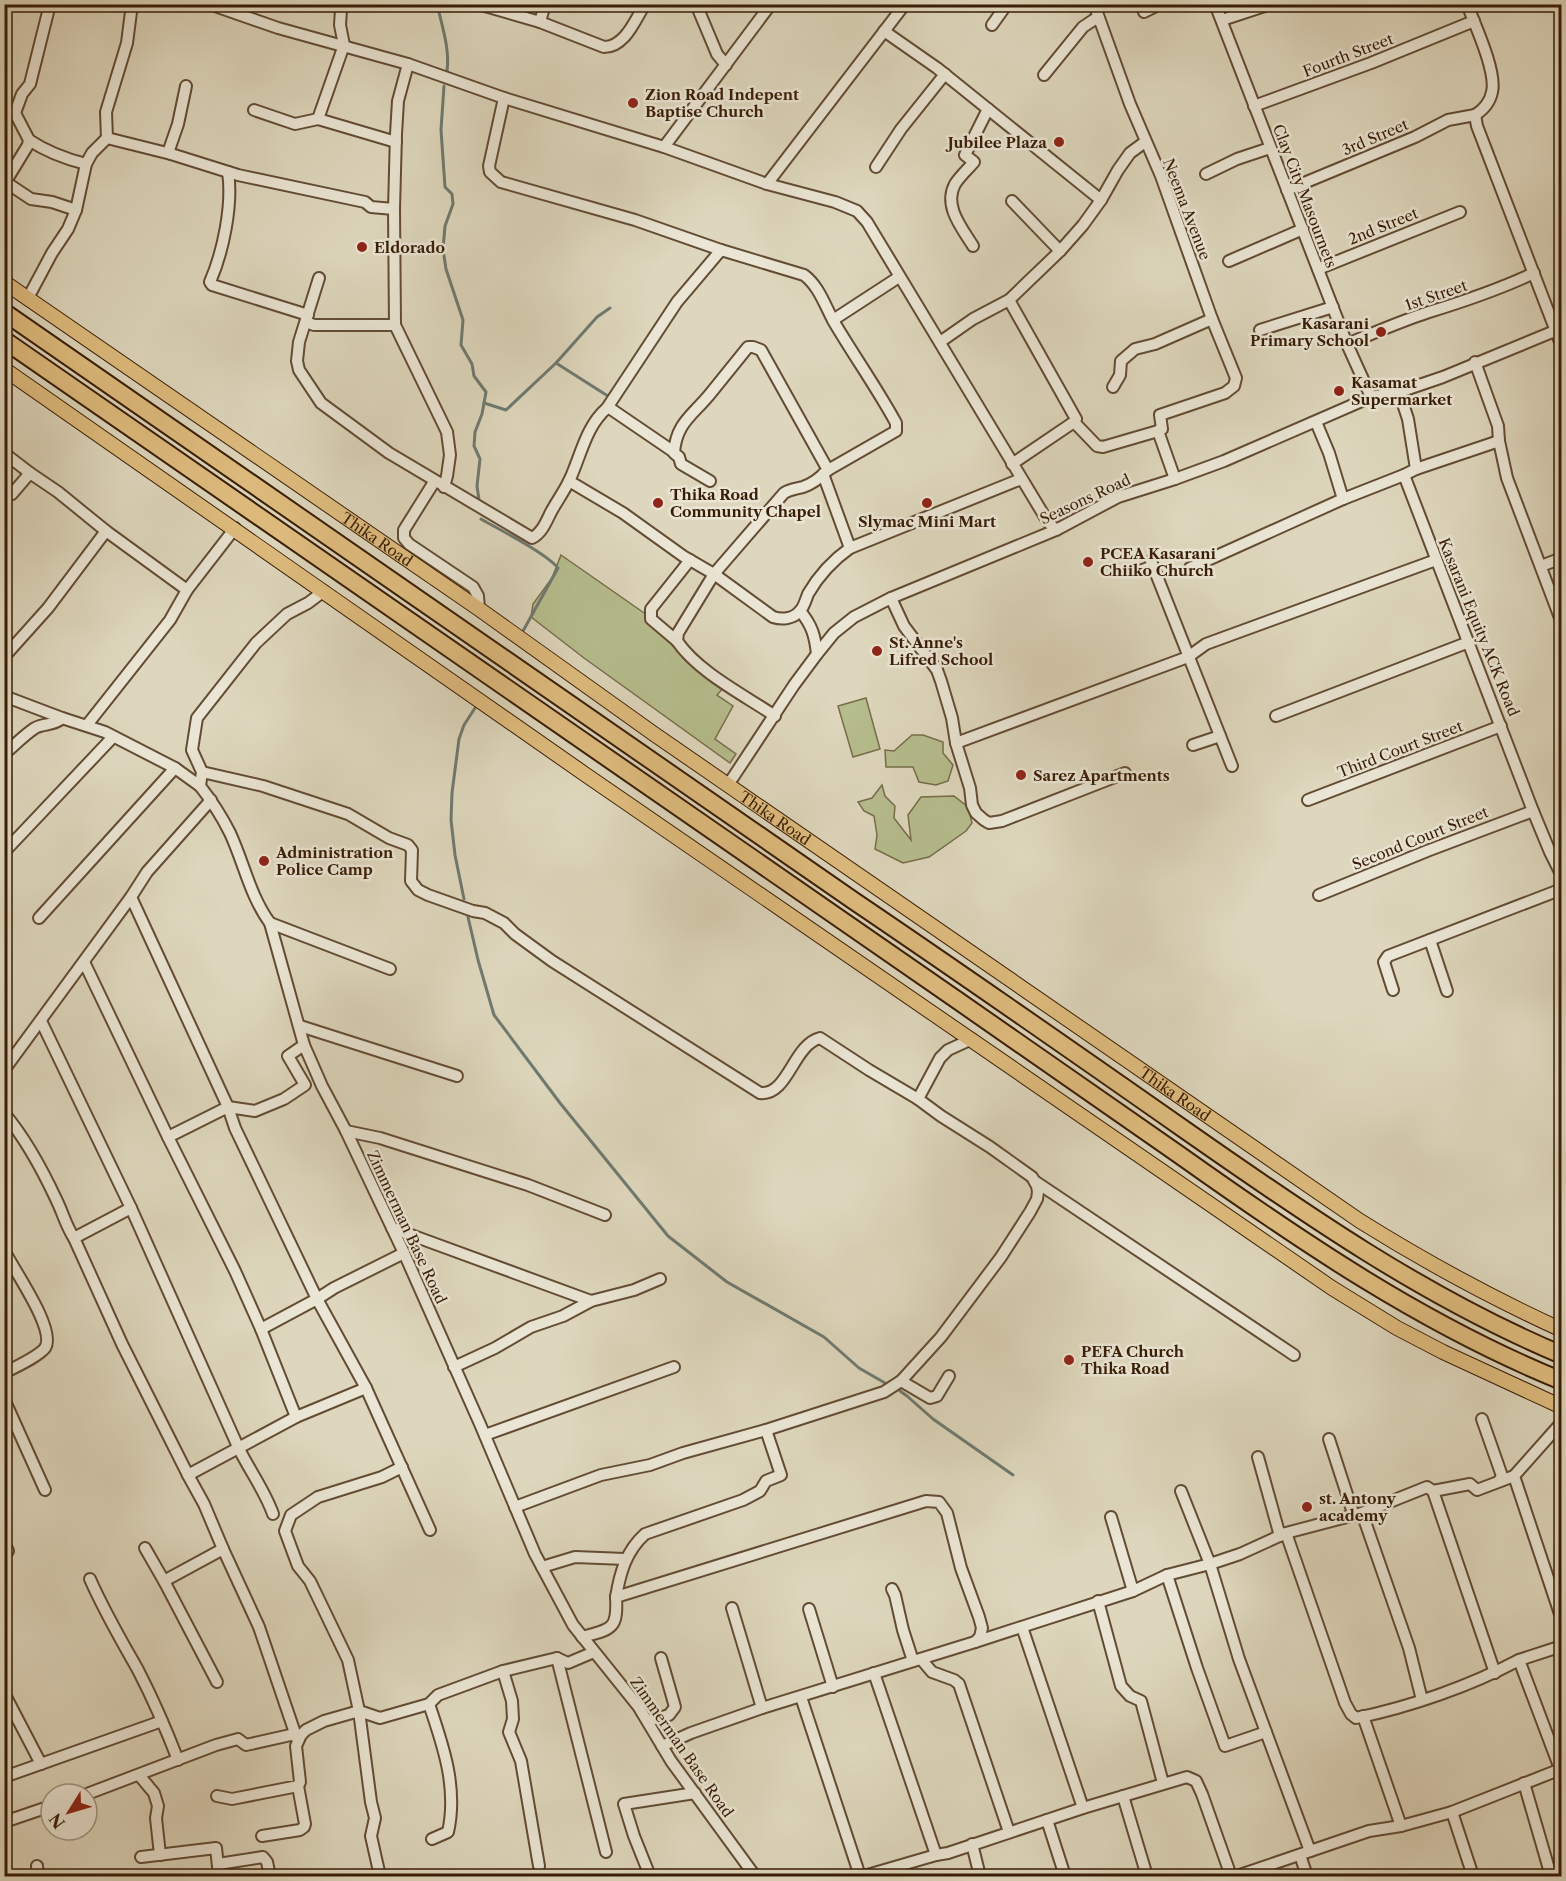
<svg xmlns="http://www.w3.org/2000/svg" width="1566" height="1881" font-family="'Libre Caslon Text',serif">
<rect width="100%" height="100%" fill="#ded7bd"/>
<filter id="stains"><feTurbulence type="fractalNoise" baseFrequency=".00333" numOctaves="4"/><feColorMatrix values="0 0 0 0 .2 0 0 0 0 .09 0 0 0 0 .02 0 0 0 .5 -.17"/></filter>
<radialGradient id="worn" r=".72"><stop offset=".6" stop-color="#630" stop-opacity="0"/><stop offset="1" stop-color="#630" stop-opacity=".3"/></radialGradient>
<!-- green -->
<g fill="#b6bd8d" stroke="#776d4a" stroke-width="1.5">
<path d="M561,555L667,629L683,658L724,687L717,695L733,706L715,739L736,754L730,763L584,658L531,617L533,604L552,578Z"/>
<path d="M866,698L880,749L853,757L838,706Z"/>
<path d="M912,735H923L943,742V753L953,765L948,781L936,785L919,782L913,767H886L885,750L894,751Z"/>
<path d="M882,785L885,796L895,806L894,818L911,840L908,815L921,797L954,796L968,807L972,823L966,831L929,857L903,863L875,849L877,835L874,816L864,811L858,802L872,798Z"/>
</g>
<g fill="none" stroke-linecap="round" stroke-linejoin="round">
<!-- stream -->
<g stroke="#6f7a70" stroke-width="3">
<path d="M437,4C442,26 450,49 447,71"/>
<path d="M444,86L441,130L445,187L452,194L453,204L445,226L443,249L446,269L463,320L461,345L472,364L474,376L486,392L482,414L475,432L474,446L480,459L477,486L479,500"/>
<path d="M556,363L597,317L610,308"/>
<path d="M484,403L506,410L556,363L611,398"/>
<path d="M481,519C500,530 546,553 558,568L523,631"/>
<path d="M464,899L455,855L451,820L452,793L459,739L464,725L475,708"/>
<path d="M468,917L478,960L494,1015L560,1103L668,1236L727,1282L824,1337L859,1368L885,1383"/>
<path d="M900,1391L907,1396L933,1419L1013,1475"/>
</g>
<!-- minor casing -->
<g stroke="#624c34" stroke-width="14">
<g id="minor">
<path d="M132,4L127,43L106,112L107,138L171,154L238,175L365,202L371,207L394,209L396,134L398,101L408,64"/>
<path d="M209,4L278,28L408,64L504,98L664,147L767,184L835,202L857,211L867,222L1048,522L1056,530"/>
<path d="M478,4L540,22"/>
<path d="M545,4L540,22L604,47C625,47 635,20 645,4"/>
<path d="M696,4L717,54L726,65"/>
<path d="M1094,4L1130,104L1161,176L1212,319L1236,378L1234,386L1225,393L1160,415L1162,429L1158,431"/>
<path d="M1215,4L1347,344L1371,397"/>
<path d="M1467,4C1475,25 1497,72 1492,92C1490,102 1483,110 1475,115L1477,126L1562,347"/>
<path d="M1144,12L1160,4"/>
<path d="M1222,20L1271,4"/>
<path d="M992,25L1007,4"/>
<path d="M884,31L937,68L1101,200"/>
<path d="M1044,75L1083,27L1098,17"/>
<path d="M504,98L489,166L490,172L501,182L635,220L721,250L804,275C819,286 825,306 834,322C854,356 877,388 896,423V431L828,470L761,350L753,347H748C735,363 722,379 710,394C693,415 676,423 674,453L679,457L681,464L710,481"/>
<path d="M1254,106L1371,63L1474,21"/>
<path d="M254,110L295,124L318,119L344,45L340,25L341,10L343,4"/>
<path d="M318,119L396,142"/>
<path d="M29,140C47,152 66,159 86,164"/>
<path d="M664,147L771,4"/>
<path d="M171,154L169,150L178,124L186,86"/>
<path d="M876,167L901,129L945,74"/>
<path d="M228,172C233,205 223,252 210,282L212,285L308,315"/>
<path d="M1206,174L1237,159L1270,148"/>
<path d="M4,181L31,199L52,202L76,210L68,229L52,253L28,298"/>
<path d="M6,181L28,145L29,140L15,113L22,94L30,84L50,4"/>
<path d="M767,184L905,4"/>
<path d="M1287,190L1415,137L1448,120L1475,115"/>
<path d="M1012,201L1060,251"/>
<path d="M394,209L395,325L447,432L450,455L447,476L444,487"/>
<path d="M76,210L86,164L92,153L107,138"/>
<path d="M973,246C962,228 943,206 955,184C960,176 968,169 974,162L965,155L988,109"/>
<path d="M1229,261L1303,229"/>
<path d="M1318,269L1460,212"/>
<path d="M319,278L299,342L297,361L299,370L321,403L389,453L532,538C542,533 546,522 551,512C557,501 565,490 570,479C581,455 586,426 607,408L677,302L721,250"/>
<path d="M1009,300L1076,419L1074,422L1097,446L1103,447L1158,431"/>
<path d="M833,320L899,277"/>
<path d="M306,322L314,325H395"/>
<path d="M1260,330L1333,307"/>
<path d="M940,342L973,319L1009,300L1060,251L1083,225L1101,200L1118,170L1130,153L1145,142"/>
<path d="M1347,344C1374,333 1401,321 1429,312C1465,301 1500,289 1534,273"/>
<path d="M1475,362L1498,426L1499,441"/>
<path d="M1113,387L1120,375L1121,361L1135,349L1155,344L1212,319"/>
<path d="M1399,392L1408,419L1416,469L1404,475L1533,811L1550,852L1562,876"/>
<path d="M608,407L674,452"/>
<path d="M1158,431L1175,479"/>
<path d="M4,453L30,473L58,492L106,531L187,590L170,620L87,725"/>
<path d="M1012,464L1074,422"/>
<path d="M1416,469L1499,441L1507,478L1562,623"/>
<path d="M823,474L850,548"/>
<path d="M569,481L623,513L683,556L714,574L773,617C782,620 793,619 800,611C804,607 806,599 808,594C819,575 833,560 850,548L1021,479"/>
<path d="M434,482L404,530V538L409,544L473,587L478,596L479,609"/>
<path d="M4,495L12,494L30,473"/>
<path d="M1343,499L1404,475"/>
<path d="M1151,561L1232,766"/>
<path d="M1541,566L1562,558"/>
<path d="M1190,568L1343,499L1329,453L1316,422"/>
<path d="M1140,571L1153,566"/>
<path d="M187,590L235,528"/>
<path d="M324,591L308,603L287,614L256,643L197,718L192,750L202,772L200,786C211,800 222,817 230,833C244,863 250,896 270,923L304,1045L322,1086L346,1131L404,1253L480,1424L535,1554L573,1625L638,1706L671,1761L755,1876"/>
<path d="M891,598L904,626L937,670L941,681L952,718L956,743L970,788L972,805L976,813L984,820L989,823L1002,821L1125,773"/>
<path d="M800,611C812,625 815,636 817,654"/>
<path d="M677,641L651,619V609L690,560"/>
<path d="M4,657L48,608L106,531"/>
<path d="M4,696L62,718L105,732L175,768L200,786"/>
<path d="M775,716C744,695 698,672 677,641L678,633L714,574L784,493C791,489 796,489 803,487C812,484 821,477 828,470"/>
<path d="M1276,716L1469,642"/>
<path d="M956,743L1188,657L1206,644L1436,560"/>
<path d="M1193,745L1220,736"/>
<path d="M4,754C14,746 24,735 35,728C44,723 54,726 62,718"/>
<path d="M202,772L263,786L348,814L389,838L408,845L412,850L411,881L418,890L428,895L473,911L485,913L504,923L515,934L552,961L760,1093C788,1096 793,1045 820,1038L869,1070L918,1099"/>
<path d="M728,785L794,685L817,654L834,633L854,617L891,598L1056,530L1118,497L1175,479L1224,461L1371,397L1399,392L1443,377L1562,328"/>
<path d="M1308,800L1501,726"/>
<path d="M8,848L113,737"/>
<path d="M1319,895L1427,851L1533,811"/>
<path d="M131,897L228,1107L235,1128L317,1299L261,1329"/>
<path d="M39,918L175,768"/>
<path d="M270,923L390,969"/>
<path d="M1430,940L1447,991"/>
<path d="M84,962L168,1137L235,1271L261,1329L296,1417"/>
<path d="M1393,990L1384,962L1388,956L1562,889"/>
<path d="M41,1021L131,1208L239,1449C250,1471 265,1491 273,1514"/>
<path d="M300,1026L457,1076"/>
<path d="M4,1070L131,897L147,872L211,800"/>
<path d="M4,1113C26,1139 42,1169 56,1199C63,1213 66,1226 74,1238L131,1208"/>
<path d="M346,1131L380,1138L528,1185L605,1215"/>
<path d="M168,1137L228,1107L255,1111L284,1099L305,1085L288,1056L304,1045"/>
<path d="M1036,1182L1294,1355"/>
<path d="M392,1228L591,1301"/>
<path d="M74,1238L122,1344L188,1475L296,1417L366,1388"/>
<path d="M4,1250C13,1269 57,1330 45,1348C38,1357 15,1367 4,1373"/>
<path d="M404,1253L334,1288L317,1299L366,1388L430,1530"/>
<path d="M454,1367L495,1348L531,1327L563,1316L591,1301L634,1290L660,1279"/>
<path d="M901,1381L930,1398L937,1396L949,1376"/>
<path d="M4,1399L45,1490"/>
<path d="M1482,1419L1502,1476L1499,1481"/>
<path d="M1562,1422L1514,1476L1562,1620"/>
<path d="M485,1435L674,1367"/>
<path d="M1329,1439L1354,1516"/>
<path d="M1258,1457L1280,1536"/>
<path d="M1181,1491L1210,1564L1239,1659L1310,1851"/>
<path d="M1433,1491L1495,1673"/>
<path d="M515,1507L601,1475L650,1465L683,1453L766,1430L884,1392L901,1381L941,1337L1001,1257L1030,1212L1037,1199L1038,1192L1037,1186L1032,1177L990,1147L941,1116L918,1099L940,1058L948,1050L972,1039"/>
<path d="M1362,1513L1409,1648L1422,1700"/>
<path d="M1111,1517L1133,1591"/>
<path d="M1286,1533L1345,1703L1351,1714L1356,1718C1410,1707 1470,1686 1519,1660"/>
<path d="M4,1543L8,1551"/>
<path d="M145,1548L164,1581L223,1549L204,1504L188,1475"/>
<path d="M223,1549L259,1627L297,1739"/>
<path d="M542,1567L575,1557L625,1559"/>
<path d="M1167,1575L1197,1668L1225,1746L1266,1732"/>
<path d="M90,1579C104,1611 121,1640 138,1670C153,1699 166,1729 178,1760"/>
<path d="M164,1581L217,1682"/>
<path d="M892,1589L895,1595L903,1630L913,1661"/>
<path d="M616,1597C620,1573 626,1551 645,1534L743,1500L760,1491L766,1481L781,1475L766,1430"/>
<path d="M1098,1601L1121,1686L1130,1696L1141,1701L1163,1783"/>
<path d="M732,1608L762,1708"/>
<path d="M809,1609L833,1687"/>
<path d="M1022,1627L1083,1808"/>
<path d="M582,1637C611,1629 618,1630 616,1597L926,1501L939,1502L947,1513L961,1568L979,1617L982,1628L980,1637L975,1642L762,1708L691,1733L662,1746"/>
<path d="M975,1642L1133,1591L1167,1575L1210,1564L1240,1554L1286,1533L1362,1513L1427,1487L1433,1491L1470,1484L1477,1490L1514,1476"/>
<path d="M1562,1646L1519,1660L1562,1774"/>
<path d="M557,1658L606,1852"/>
<path d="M921,1659L932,1672L954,1680L959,1684L1009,1832"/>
<path d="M503,1671L512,1701L513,1719L509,1732L521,1761L539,1866"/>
<path d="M4,1693L41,1764"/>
<path d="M801,1697L860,1876"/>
<path d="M429,1704C443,1745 458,1788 448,1832L432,1839"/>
<path d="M1363,1716L1401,1826"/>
<path d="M648,1721L669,1715L675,1707L661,1658"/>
<path d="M139,1775L154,1793L158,1806L156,1818L160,1855"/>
<path d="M4,1777L162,1721"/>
<path d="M1524,1783L1551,1876"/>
<path d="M87,1794L216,1745L238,1739L246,1745L295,1734"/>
<path d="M217,1796L232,1799L298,1786L300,1782L296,1746L301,1735L306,1730L324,1721L359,1711L380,1718L429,1704L438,1695L503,1671L557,1658L568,1663L594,1652"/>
<path d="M1123,1796L1147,1876"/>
<path d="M1452,1812L1473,1876"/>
<path d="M1047,1820L1065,1876"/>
<path d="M4,1822L51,1806"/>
<path d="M262,1836L300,1830L304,1827L305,1824L298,1786"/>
<path d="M972,1844L980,1876"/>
<path d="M936,1855L948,1853L1083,1808L1187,1777L1196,1781L1202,1794L1231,1876"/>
<path d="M1300,1855L1307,1876"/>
<path d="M141,1857L216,1848L219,1876"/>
<path d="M218,1864L263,1857L267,1862L270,1876"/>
<path d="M37,1866L38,1876"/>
<path d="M380,1876L371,1836L375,1818L371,1802L359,1711L348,1660L310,1581L298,1566L285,1531L291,1515L318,1497L382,1477L402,1467"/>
<path d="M650,1876L634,1836L624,1804L695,1793"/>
<path d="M864,1876L936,1855L874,1673"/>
<path d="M1237,1876L1369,1831L1401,1826L1452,1812L1556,1771L1562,1775"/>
</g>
</g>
<!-- major casing -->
<g stroke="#381d06" stroke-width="16">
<g id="major">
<path id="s1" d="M4,282L479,609L654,734L1360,1221C1424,1261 1492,1298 1562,1330"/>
<path d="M4,369L586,775L1332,1288L1397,1328L1443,1352L1562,1407"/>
</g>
</g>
<!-- highway casing -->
<g stroke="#381d06" stroke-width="20">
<g id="highway">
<path d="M4,312L854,901C965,976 1075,1053 1185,1130C1305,1214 1426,1298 1562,1355"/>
<path d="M4,340C322,560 640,780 957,1000C1032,1052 1107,1104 1181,1156C1302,1242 1424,1325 1562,1381"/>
</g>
</g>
<!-- minor -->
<use href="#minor" stroke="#eae5d4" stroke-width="10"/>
<!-- major -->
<use href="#major" stroke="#dfbc7e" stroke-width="14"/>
<!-- highway -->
<use href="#highway" stroke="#dfbc7e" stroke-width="16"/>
</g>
<!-- markers -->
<g fill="#8f2418" stroke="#eae5d4" stroke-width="2">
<circle cx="633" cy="103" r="6"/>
<circle cx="1059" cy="142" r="6"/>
<circle cx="362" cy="247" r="6"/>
<circle cx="1381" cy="332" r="6"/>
<circle cx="1339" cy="391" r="6"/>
<circle cx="658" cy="503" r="6"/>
<circle cx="927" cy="503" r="6"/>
<circle cx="1088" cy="562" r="6"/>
<circle cx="877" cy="651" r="6"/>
<circle cx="1021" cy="775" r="6"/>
<circle cx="264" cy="861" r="6"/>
<circle cx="1069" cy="1360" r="6"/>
<circle cx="1307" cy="1507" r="6"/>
</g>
<g text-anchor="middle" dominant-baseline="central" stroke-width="5" stroke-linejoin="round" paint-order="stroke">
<!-- street labels -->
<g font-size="15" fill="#381d06" stroke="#eae5d4">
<text transform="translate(1348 55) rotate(-21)">Fourth Street</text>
<text transform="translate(1375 137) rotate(-23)">3rd Street</text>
<text transform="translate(1305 196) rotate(69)">Clay City Masournets</text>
<text transform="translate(1187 209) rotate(69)">Neema Avenue</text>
<text transform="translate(1383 226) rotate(-22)">2nd Street</text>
<text transform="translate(1436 295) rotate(-19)">1st Street</text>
<text transform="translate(1085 499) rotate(-25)">Seasons Road</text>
<text stroke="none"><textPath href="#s1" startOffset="453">Thika Road</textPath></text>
<text transform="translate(1479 627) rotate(68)">Kasarani Equity ACK Road</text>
<text transform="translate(1400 749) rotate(-21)">Third Court Street</text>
<text stroke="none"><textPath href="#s1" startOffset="939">Thika Road</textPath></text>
<text transform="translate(1420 838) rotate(-22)">Second Court Street</text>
<text stroke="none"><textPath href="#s1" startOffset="1425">Thika Road</textPath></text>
<text transform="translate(407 1227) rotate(65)">Zimmerman Base Road</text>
<text transform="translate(682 1747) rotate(55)">Zimmerman Base Road</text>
</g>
<!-- poi labels -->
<g font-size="15" font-weight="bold" fill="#381d06" stroke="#eae5d4" text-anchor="start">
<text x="645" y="94">Zion Road Indepent<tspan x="645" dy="17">Baptise Church</tspan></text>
<text x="1047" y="142" text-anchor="end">Jubilee Plaza</text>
<text x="374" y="247">Eldorado</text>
<text x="1369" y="323" text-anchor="end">Kasarani<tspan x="1369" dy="17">Primary School</tspan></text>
<text x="1351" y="382">Kasamat<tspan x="1351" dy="17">Supermarket</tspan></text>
<text x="670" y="494">Thika Road<tspan x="670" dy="17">Community Chapel</tspan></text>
<text x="927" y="521" text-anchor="middle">Slymac Mini Mart</text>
<text x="1100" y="553">PCEA Kasarani<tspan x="1100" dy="17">Chiiko Church</tspan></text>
<text x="889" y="642">St. Anne's<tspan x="889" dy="17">Lifred School</tspan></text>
<text x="1033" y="775">Sarez Apartments</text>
<text x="276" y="852">Administration<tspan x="276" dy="17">Police Camp</tspan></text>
<text x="1081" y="1351">PEFA Church<tspan x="1081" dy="17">Thika Road</tspan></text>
<text x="1319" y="1498">st. Antony<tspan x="1319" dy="17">academy</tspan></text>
</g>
</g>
<!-- margin -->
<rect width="1566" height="1881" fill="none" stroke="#ded7bd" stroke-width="24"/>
<rect x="6" y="6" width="1554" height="1869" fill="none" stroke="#381d06" stroke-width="3"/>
<rect x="12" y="12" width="1542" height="1857" fill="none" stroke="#381d06" stroke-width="1.5"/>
<!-- north arrow -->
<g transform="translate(69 1812) rotate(233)"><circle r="28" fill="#eae5d4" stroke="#a39582" stroke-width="1.5"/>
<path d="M0-4.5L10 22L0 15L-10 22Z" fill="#8f2418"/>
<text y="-9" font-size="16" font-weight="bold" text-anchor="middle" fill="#381d06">N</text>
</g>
<rect width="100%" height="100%" filter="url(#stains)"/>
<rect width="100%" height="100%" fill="url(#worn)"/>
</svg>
